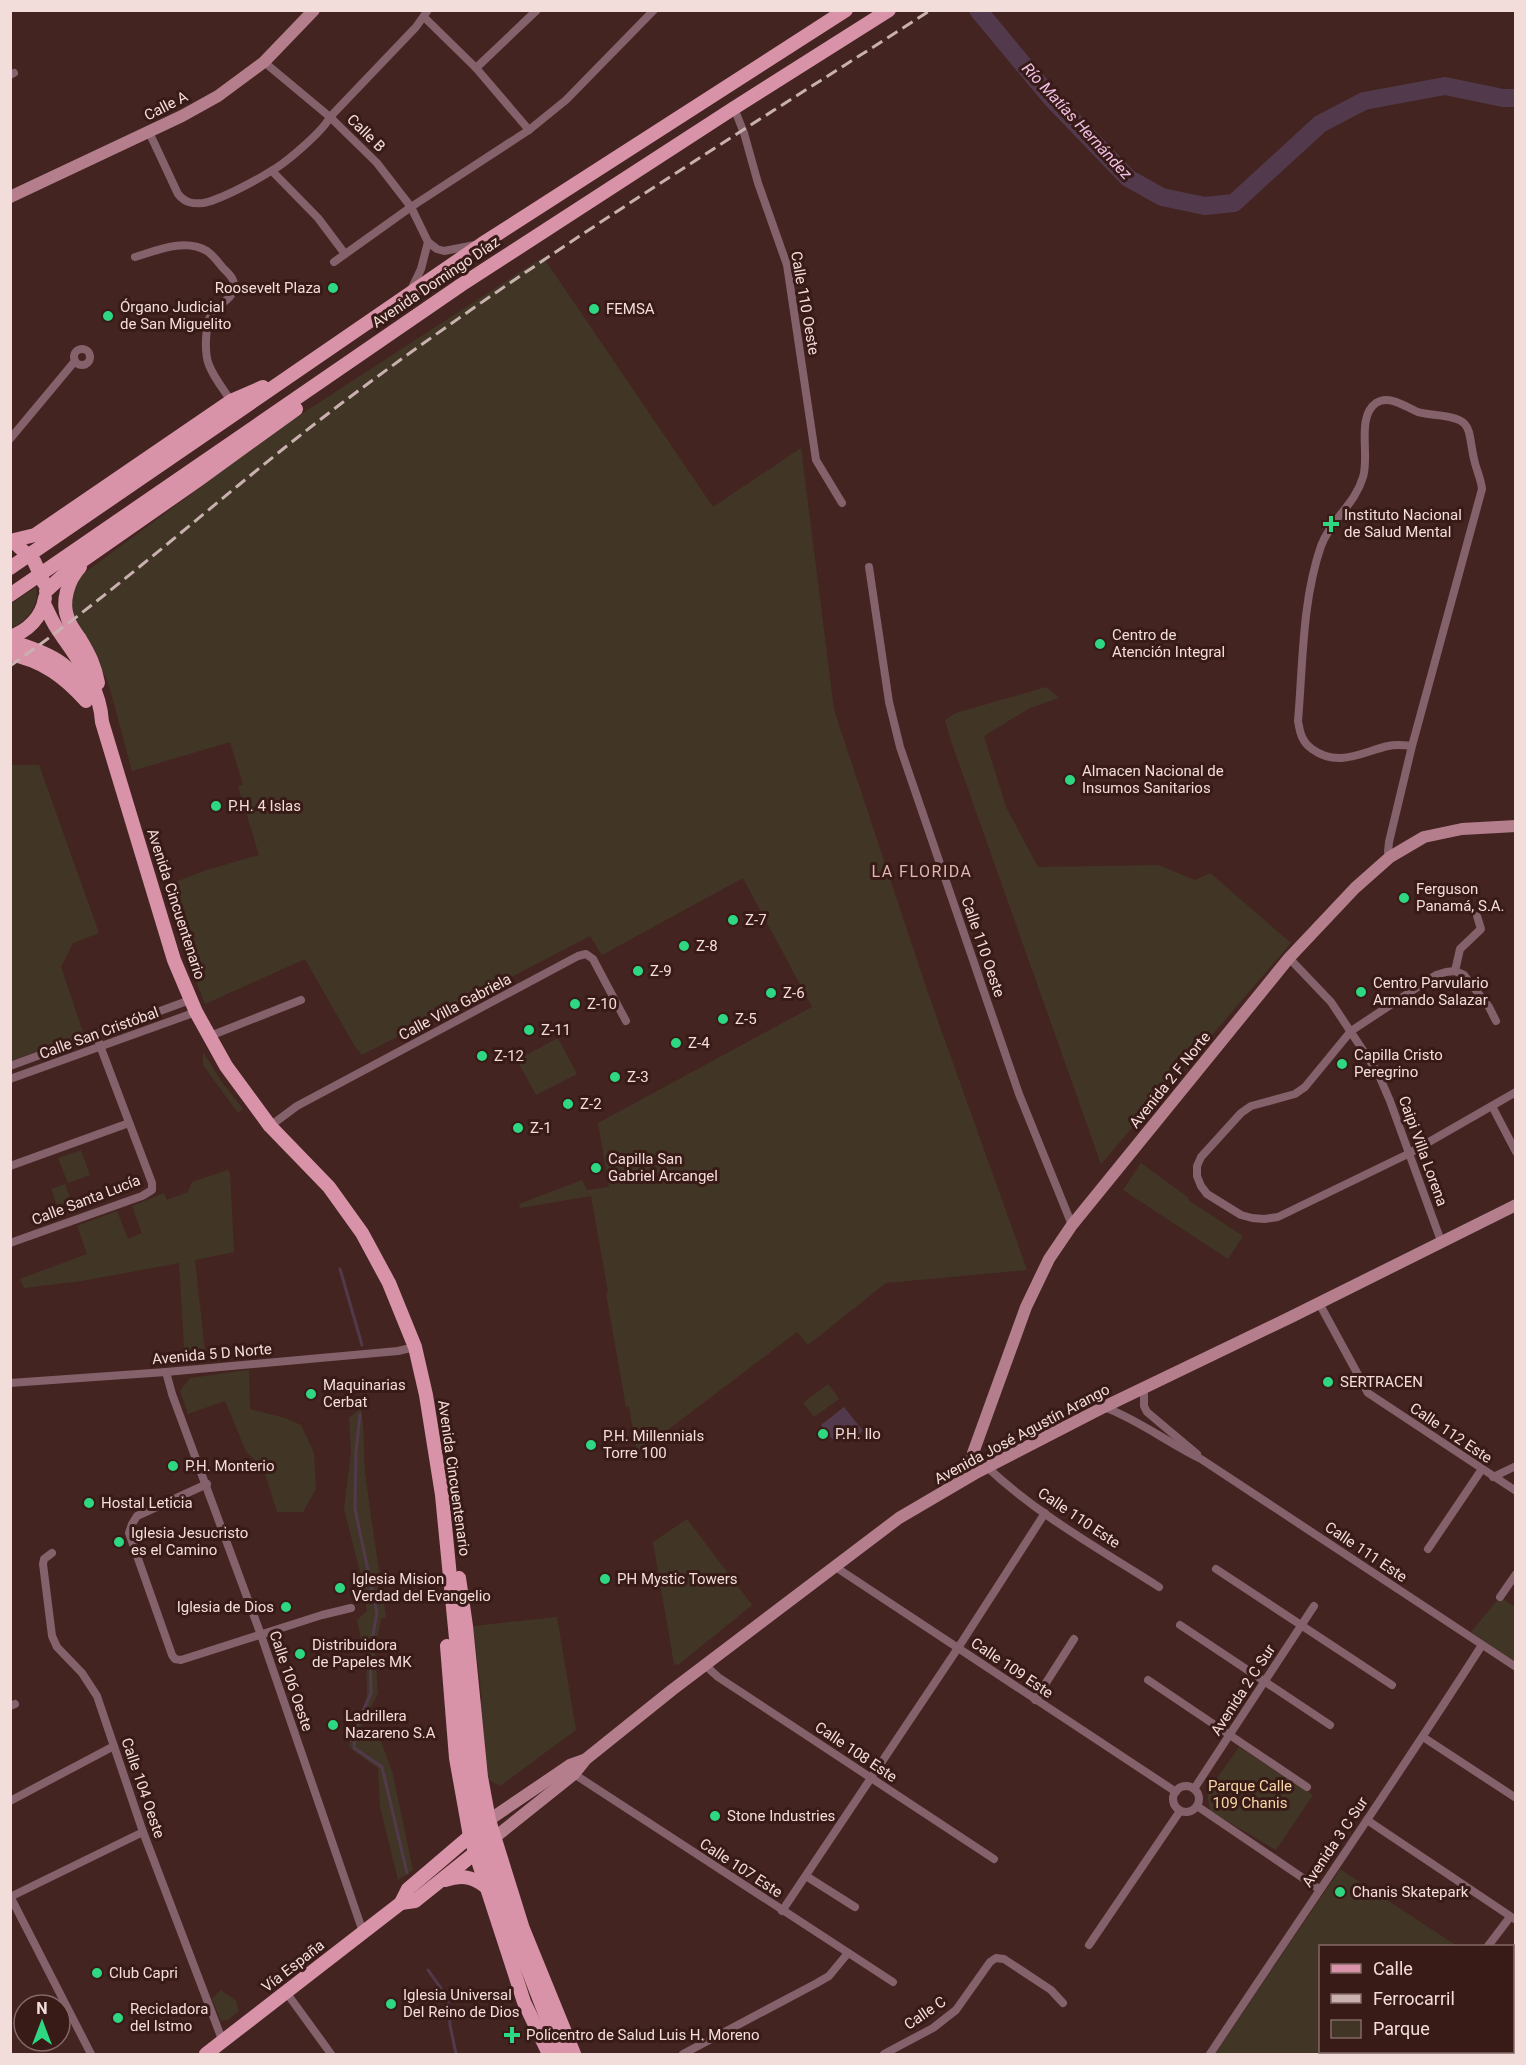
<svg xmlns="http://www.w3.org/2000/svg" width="1526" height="2065" font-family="Roboto,sans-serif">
<rect width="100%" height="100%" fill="#432421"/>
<!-- green -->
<g fill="#413626">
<path d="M543,257L713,507L801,448L834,710L928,993L1027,1270L886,1283L808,1345L797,1332L637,1453L629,1407H626L606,1293L608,1292L591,1196L520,1208L519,1204L582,1180L587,1190L609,1187L598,1123L812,1007L743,878L602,955L590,936L362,1055L354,1045L305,959L205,1004L177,932L165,886L207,870L259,855L238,786L243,785L230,742L132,771L108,682L69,612L75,580L283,426Z"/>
<path d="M36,587C40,604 27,622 11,628V604Z"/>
<path d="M1046,687L1059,698L1030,708L984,736L1006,807L1038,867L1158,865L1195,880L1210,873L1291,943L1101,1164L952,744L945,720L956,713Z"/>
<path d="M11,765H39L99,933L73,943L61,967L84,1035L11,1061Z"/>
<path d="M558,1038L577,1074L536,1095L517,1060Z"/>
<path d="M203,1052L221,1081L243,1109L238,1113L203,1065Z"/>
<path d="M81,1150L90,1175L68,1183L58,1158Z"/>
<path d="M1141,1163L1189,1198L1188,1200L1243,1236L1228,1259L1123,1190Z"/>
<path d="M228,1170L230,1173L234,1252L195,1260L206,1361L185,1363L179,1263L82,1281L24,1288L20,1279L87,1254L77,1226L117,1211L128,1239L142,1233L132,1206L164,1193L167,1200L188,1192L192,1182Z"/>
<path d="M65,1184L75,1211L61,1216L51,1189Z"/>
<path d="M249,1370L250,1409L285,1418L301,1425L314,1453L316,1489L303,1512H277L264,1470L246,1451L225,1401L188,1414L180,1391L190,1378Z"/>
<path d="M828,1384L839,1399L814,1417L803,1403Z"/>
<path d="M361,1408C365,1429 363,1450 365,1472C371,1521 379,1569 386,1618H381L375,1653L378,1693L360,1729L376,1728L392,1771L413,1870L398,1880L380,1807L378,1768L350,1748L349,1744L367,1696L366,1661L357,1620L367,1611L360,1571L344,1509L351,1452L349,1418Z"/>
<path d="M687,1519L752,1605L678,1665L674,1664L653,1542Z"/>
<path d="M1500,1597L1515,1607V1662L1471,1632Z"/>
<path d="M557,1617L576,1730L500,1786L489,1780L479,1704L482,1700L473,1626Z"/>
<path d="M1239,1747L1313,1795L1276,1850L1210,1811L1207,1792Z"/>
<path d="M1340,1869L1457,1946H1320V2052H1377L1371,2054H1215Z"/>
<path d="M221,1990L236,2001L239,2011L228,2020L221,2021L212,1999Z"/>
</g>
<!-- water -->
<path fill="#523a4c" d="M844,1407L863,1431L855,1437L848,1428L833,1440L821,1425Z"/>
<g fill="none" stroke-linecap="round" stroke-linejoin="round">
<!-- stream -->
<g stroke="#523a4c" stroke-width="3">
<path d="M340,1269L362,1345"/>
<path d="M360,1415L356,1452L355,1509L377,1613L370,1650L371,1693L355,1730L354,1748L382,1767L407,1873"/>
<path d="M428,1970L445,1994L449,2005L450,2025L456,2054"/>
</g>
<!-- river -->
<path stroke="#523a4c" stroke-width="18" d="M978,10L1052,99L1128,178L1162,197L1205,206L1234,203L1320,124L1364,101L1445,86L1503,98H1516"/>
<!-- street -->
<g stroke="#84616b" stroke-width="8">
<path d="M424,17L476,68L529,130"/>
<path d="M264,62L330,117L377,163L411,207L428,242L437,249L444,251L475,245"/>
<path d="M476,68L537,10"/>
<path d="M10,75L14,73"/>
<path d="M734,108L744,133L758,183L787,265L816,460L842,503"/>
<path d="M149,132L178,194C185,203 193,204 203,203C218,201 257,180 271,171C286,163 323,131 330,117L416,27L428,10"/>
<path d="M272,171L318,218L345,254"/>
<path d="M135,257C158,250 185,238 207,251C213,255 218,262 223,268C229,274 235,279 234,287C233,299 220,303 213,311C205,321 204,353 209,365C214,378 224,390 231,401"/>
<path d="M334,262L411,207L529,130L566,100L654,10"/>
<path d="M410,292L421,269L428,242"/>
<circle cx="82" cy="357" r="8"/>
<path d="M10,439L75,361"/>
<path d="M869,567L889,702L900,747L1019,1094L1072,1225"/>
<path d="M1390,857L1388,852L1389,842L1412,746L1482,489C1481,479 1476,469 1474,459C1467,427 1474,419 1436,415C1430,414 1424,414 1418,412C1406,407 1389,394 1376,403C1356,417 1370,456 1363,477C1355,505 1331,519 1321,546C1302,601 1303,663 1298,721C1300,733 1302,742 1312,749C1338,768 1362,752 1388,746C1396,744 1404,745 1412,746"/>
<path d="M1289,958L1331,1002L1378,1073L1390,1101L1441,1241"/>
<path d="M1455,971L1460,949L1481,929L1477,916"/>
<path d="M1496,1021L1489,1007L1464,975L1455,971L1446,972L1436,975L1351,1031L1305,1087L1295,1094L1251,1106L1241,1113L1201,1157L1197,1166V1176L1201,1186L1207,1194L1241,1215L1252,1218L1264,1219L1278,1217L1408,1154L1516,1092"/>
<path d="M210,1036L301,1000"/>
<path d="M10,1066L190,1000"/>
<path d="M10,1079L196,1012"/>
<path d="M1492,1106L1516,1152"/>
<path d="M270,1126L297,1106L578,956L586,954L593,959L626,1021"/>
<path d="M10,1166L129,1123"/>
<path d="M10,1243L142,1196L152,1190V1183L96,1035"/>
<path d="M1319,1303L1368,1393L1516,1491"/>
<path d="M166,1372L172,1394L261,1635L363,1932"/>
<path d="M10,1383L166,1372L398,1351L415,1347"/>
<path d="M1144,1387V1406L1147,1412L1197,1454"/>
<path d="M1104,1407C1139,1420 1168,1443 1201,1459L1516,1667"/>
<path d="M987,1467C1038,1515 1101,1550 1159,1587"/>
<path d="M1493,1477L1516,1466"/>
<path d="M207,1484L137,1516L132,1524L129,1533L172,1655L175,1659L181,1660L322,1615L351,1608"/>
<path d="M1428,1549L1482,1469"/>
<path d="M52,1553L44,1559L43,1564L52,1636L57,1647L82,1673L97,1696L143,1832L223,2042"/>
<path d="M834,1566L1176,1792"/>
<path d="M1216,1569L1392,1685"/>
<path d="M1500,1597L1516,1574"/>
<path d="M1180,1625L1330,1725"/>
<path d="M705,1665L718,1677L994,1859"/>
<path d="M1148,1680L1307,1787"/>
<path d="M1035,1700L1074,1639"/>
<path d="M10,1706L15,1704"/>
<path d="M1423,1737L1516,1798"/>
<path d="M574,1774L893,1982"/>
<circle cx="1186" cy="1799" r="13"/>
<path d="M1194,1789L1314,1606"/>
<path d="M10,1801L114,1746"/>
<path d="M1197,1806L1319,1889"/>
<path d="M1367,1820L1516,1920"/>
<path d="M806,1876L855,1907"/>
<path d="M10,1896L91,2054"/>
<path d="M10,1897L143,1832"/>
<path d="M782,1911L958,1648L1045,1513"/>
<path d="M1089,1945L1180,1811"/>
<path d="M1488,1946L1510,1917"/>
<path d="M286,1992L331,2054"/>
<path d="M1512,2037L1516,2039"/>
<path d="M683,2054L817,1983L829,1976L848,1953"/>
<path d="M884,2054L933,2028L956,2010L990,1962L996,1958L1004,1959L1051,1990L1063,2003"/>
<path d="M1210,2054C1300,1918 1394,1783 1482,1645"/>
<path d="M1381,2054L1386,2052"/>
</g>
<!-- secondary -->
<g stroke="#b47e8d" stroke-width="12">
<path d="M10,197L182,116L218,96L264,62L314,10"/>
<path d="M974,1474L972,1466L973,1453L1026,1307L1049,1259L1072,1225L1289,958L1355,888L1390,857L1424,837L1462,829L1516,826"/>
<path d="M489,1820L570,1765L584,1760"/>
<path d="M494,1838L574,1774L586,1759L672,1690L899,1518L974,1474L1104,1407L1291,1317L1516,1205"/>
</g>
<!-- primary -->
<g stroke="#d993a8" stroke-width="14">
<path d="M10,541L35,535L231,401L263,387"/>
<path d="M80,567C68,580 61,602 68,619C70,626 76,633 80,639C89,654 95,666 98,683"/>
<path d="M10,568L482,244L846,10"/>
<path d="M46,591L69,570L198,480L296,409"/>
<path d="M10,595L461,285L734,108L889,10"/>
<path d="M44,604C49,613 53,624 60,633C79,661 100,687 102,722L174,960L196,1012L226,1066L270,1126L329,1187L362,1233L389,1283L415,1347L426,1395L442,1495L467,1751"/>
<path d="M10,637C28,631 42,617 45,598"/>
<path d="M10,641C46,653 72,661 88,697"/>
<path d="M10,654C42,660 65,677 86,701"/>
<path d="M459,1578L466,1626L481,1777L489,1820L523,1929L574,2054"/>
<path d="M447,1646L456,1758L470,1836L524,2002L549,2054"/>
<path d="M445,1880C461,1875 471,1876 485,1886"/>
<path d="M401,1903L415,1901L480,1849"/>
<path d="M527,1967L549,2024L564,2054"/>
<path d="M206,2054L401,1903L408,1889L476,1831"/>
</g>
<!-- rail -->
<path stroke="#c9b1af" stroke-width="3" stroke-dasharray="12 6" stroke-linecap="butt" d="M10,666C131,581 239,479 358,391C542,254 738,134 931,10"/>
<!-- primary-bridge -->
<g stroke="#d993a8" stroke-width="14">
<path d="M17,545L34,561L44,583"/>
<path d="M467,1751C473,1788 479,1825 489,1861C499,1897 513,1932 527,1967"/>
</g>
</g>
<!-- markers -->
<g fill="#2ed883" stroke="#381a17" stroke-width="2">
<circle cx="333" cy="288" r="6"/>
<circle cx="594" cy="309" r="6"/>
<circle cx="108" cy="316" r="6"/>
<path d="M1328 515h6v6h6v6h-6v6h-6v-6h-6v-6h6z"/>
<circle cx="1100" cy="644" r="6"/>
<circle cx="1070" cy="780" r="6"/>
<circle cx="216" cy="806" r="6"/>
<circle cx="1404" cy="898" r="6"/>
<circle cx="733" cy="920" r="6"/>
<circle cx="684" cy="946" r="6"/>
<circle cx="638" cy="971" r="6"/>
<circle cx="1361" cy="992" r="6"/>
<circle cx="771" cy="993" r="6"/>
<circle cx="575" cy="1004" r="6"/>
<circle cx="723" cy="1019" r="6"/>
<circle cx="529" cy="1030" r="6"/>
<circle cx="676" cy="1043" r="6"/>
<circle cx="482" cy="1056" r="6"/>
<circle cx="1342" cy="1064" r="6"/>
<circle cx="615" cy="1077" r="6"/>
<circle cx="568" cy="1104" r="6"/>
<circle cx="518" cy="1128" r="6"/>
<circle cx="596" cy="1168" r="6"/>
<circle cx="1328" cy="1382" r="6"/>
<circle cx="311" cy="1394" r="6"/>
<circle cx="823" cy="1434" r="6"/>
<circle cx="591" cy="1445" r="6"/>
<circle cx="173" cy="1466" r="6"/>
<circle cx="89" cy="1503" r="6"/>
<circle cx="119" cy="1542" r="6"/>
<circle cx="605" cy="1579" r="6"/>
<circle cx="340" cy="1588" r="6"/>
<circle cx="286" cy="1607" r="6"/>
<circle cx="300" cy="1654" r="6"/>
<circle cx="333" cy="1725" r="6"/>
<circle cx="715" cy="1816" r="6"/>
<circle cx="1340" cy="1892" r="6"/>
<circle cx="97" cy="1973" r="6"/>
<circle cx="391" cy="2004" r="6"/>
<circle cx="118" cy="2018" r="6"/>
<path d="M509 2026h6v6h6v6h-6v6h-6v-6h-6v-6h6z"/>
</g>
<g text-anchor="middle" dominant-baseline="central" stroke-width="6" stroke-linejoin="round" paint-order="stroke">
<!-- street labels -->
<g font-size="15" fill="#f3dddb" stroke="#381a17">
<text transform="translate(166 106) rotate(-27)">Calle A</text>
<text transform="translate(366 133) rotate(44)">Calle B</text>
<text transform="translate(436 282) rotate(-34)">Avenida Domingo Díaz</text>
<text transform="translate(805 303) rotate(80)">Calle 110 Oeste</text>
<text transform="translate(176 904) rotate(72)">Avenida Cincuentenario</text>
<text transform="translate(983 947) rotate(71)">Calle 110 Oeste</text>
<text transform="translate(455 1007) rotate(-28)">Calle Villa Gabriela</text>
<text transform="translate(99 1033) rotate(-20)">Calle San Cristóbal</text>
<text transform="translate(1170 1080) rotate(-51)">Avenida 2 F Norte</text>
<text transform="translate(1423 1151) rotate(70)">Caipi Villa Lorena</text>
<text transform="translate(86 1200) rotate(-21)">Calle Santa Lucía</text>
<text transform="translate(212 1354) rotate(-5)">Avenida 5 D Norte</text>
<text transform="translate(1451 1433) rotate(34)">Calle 112 Este</text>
<text transform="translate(1022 1434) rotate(-28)">Avenida José Agustín Arango</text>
<text transform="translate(454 1478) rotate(82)">Avenida Cincuentenario</text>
<text transform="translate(1079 1518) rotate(34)">Calle 110 Este</text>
<text transform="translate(1366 1552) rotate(34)">Calle 111 Este</text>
<text transform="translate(1012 1668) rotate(34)">Calle 109 Este</text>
<text transform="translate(291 1681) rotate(71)">Calle 106 Oeste</text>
<text transform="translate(1243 1690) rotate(-57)">Avenida 2 C Sur</text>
<text transform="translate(856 1752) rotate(34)">Calle 108 Este</text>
<text transform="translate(143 1788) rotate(71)">Calle 104 Oeste</text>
<text transform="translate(1335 1842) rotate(-56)">Avenida 3 C Sur</text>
<text transform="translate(741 1868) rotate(33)">Calle 107 Este</text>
<text transform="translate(293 1966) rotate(-38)">Vía España</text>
<text transform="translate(925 2013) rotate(-34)">Calle C</text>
</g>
<!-- poi labels -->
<g font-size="15" fill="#f3dddb" stroke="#381a17" text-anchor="start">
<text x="321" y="288" text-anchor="end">Roosevelt Plaza</text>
<text x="120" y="307">Órgano Judicial<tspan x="120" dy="17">de San Miguelito</tspan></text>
<text x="606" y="309">FEMSA</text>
<text x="1344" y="515">Instituto Nacional<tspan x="1344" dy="17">de Salud Mental</tspan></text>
<text x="1112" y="635">Centro de<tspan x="1112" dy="17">Atención Integral</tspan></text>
<text x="1082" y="771">Almacen Nacional de<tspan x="1082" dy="17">Insumos Sanitarios</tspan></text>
<text x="228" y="806">P.H. 4 Islas</text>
<text x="1416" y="889">Ferguson<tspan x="1416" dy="17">Panamá, S.A.</tspan></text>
<text x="745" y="920">Z-7</text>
<text x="696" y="946">Z-8</text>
<text x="650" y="971">Z-9</text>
<text x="1373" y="983">Centro Parvulario<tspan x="1373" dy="17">Armando Salazar</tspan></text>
<text x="783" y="993">Z-6</text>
<text x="587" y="1004">Z-10</text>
<text x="735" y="1019">Z-5</text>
<text x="541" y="1030">Z-11</text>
<text x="688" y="1043">Z-4</text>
<text x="1354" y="1055">Capilla Cristo<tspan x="1354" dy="17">Peregrino</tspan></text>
<text x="494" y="1056">Z-12</text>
<text x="627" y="1077">Z-3</text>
<text x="580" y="1104">Z-2</text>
<text x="530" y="1128">Z-1</text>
<text x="608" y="1159">Capilla San<tspan x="608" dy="17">Gabriel Arcangel</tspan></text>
<text x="1340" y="1382">SERTRACEN</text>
<text x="323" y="1385">Maquinarias<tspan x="323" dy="17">Cerbat</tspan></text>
<text x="835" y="1434">P.H. Ilo</text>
<text x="603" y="1436">P.H. Millennials<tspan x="603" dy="17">Torre 100</tspan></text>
<text x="185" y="1466">P.H. Monterio</text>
<text x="101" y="1503">Hostal Leticia</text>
<text x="131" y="1533">Iglesia Jesucristo<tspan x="131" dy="17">es el Camino</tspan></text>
<text x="352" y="1579">Iglesia Mision<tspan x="352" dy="17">Verdad del Evangelio</tspan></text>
<text x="617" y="1579">PH Mystic Towers</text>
<text x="274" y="1607" text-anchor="end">Iglesia de Dios</text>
<text x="312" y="1645">Distribuidora<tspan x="312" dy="17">de Papeles MK</tspan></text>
<text x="345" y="1716">Ladrillera<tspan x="345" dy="17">Nazareno S.A</tspan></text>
<text x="727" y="1816">Stone Industries</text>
<text x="1352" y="1892">Chanis Skatepark</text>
<text x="109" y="1973">Club Capri</text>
<text x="403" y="1995">Iglesia Universal<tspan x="403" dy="17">Del Reino de Dios</tspan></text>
<text x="130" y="2009">Recicladora<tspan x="130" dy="17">del Istmo</tspan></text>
<text x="526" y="2035">Policentro de Salud Luis H. Moreno</text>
</g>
<!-- park labels -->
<g font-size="15" fill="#f7d7a5" stroke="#381a17">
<text x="1250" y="1786">Parque Calle<tspan x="1250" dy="17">109 Chanis</tspan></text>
</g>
<!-- water labels -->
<g font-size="16" font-style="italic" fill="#f0c0e5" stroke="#381a17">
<text transform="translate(1077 121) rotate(47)">Río Matías Hernández</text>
</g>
<!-- neighbourhood labels -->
<g font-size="16" letter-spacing="1.5" fill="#dfb6b1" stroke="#381a17">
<text x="922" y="871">LA FLORIDA</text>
</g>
</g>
<!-- border -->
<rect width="1526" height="2065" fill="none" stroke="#f3dddb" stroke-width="24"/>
<!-- legend -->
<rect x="1319" y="1945" width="195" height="108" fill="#381a17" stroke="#836865" stroke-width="1.5"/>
<rect x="1331" y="1964" width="30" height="9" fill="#d993a8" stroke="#836865" stroke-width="1.5"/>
<text x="1373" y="1975" font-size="18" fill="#f3dddb">Calle</text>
<rect x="1331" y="1994" width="30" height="9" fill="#c9b1af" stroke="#836865" stroke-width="1.5"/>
<text x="1373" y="2005" font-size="18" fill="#f3dddb">Ferrocarril</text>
<rect x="1331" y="2020" width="30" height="18" fill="#413626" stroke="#836865" stroke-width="1.5"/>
<text x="1373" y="2035" font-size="18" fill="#f3dddb">Parque</text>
<!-- north arrow -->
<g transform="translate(42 2023)"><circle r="28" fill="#381a17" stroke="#836865" stroke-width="1.5"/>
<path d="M0-4.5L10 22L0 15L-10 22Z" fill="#2ed883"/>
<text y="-9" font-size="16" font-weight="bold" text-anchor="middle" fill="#f3dddb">N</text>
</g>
</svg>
